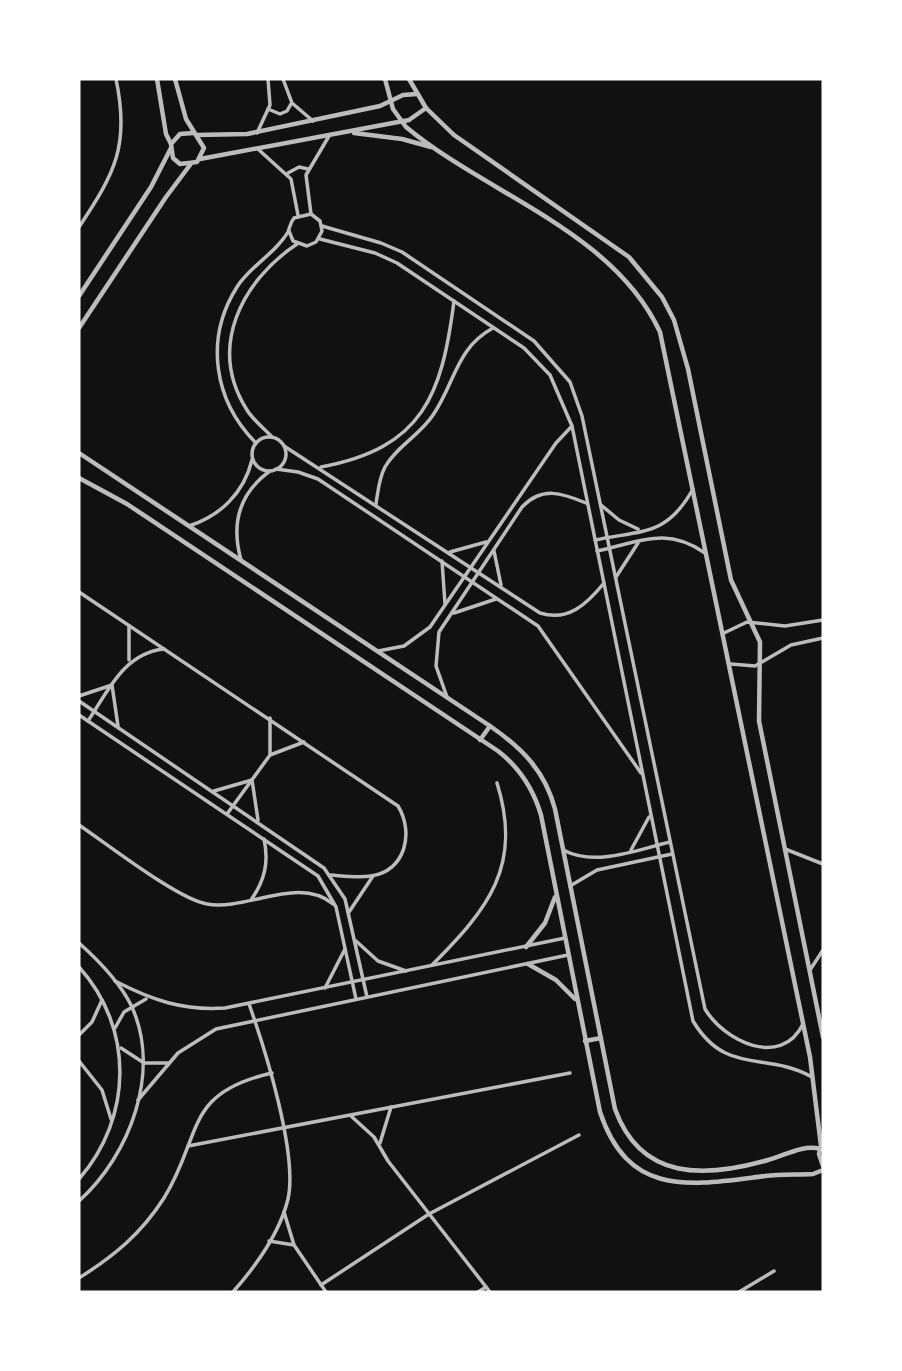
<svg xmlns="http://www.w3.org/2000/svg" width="902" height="1371" font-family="'DM Sans',sans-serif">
<rect width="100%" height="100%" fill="#111"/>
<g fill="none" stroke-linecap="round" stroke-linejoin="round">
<!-- minor -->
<g stroke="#bcbcbc" stroke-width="3.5">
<path d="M283,79L292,103L313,121"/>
<path d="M268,109L280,114L287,111L291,104"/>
<path d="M257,133L270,105L268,79"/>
<path d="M259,150L291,179L298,215"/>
<path d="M288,173L299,167L308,169"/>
<path d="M311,214L306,175L329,136"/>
<path d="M322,226L381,243L402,252L534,341L570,382L582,416L705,1009C724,1041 781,1069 803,1024"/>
<path d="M79,227C115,173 130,145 116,79"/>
<path d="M320,239L375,253L397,263L524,348L550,375L572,426L693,1021C726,1076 765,1051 812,1077"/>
<path d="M272,437C264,428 253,420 247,410C207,347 242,281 297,244"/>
<circle cx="269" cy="454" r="17"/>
<path d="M256,443C214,401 204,339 237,287C250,266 276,253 288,232C290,227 290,223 294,218L311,214L320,221L322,231L316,242L307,246L293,241L289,231"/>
<path d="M284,446L540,613C568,622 587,604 604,583"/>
<path d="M321,467C423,448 442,395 454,301"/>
<path d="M276,469L298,472L318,479L538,626L641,773"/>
<path d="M376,504C378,491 379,478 385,467C396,447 420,435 433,415C455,383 456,348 493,328"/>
<path d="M601,505L619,520L638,529"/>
<path d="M189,526C220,516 244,493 252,460"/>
<path d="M595,540C643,530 667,536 693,489"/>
<path d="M494,551L501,585"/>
<path d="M597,551C640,542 666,526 705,553"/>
<path d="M450,552L486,542"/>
<path d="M241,560C231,524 238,494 270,471"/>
<path d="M442,561L445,604"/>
<path d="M616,577L638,543"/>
<path d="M79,592L398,806C414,832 406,871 371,876C358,878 344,876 331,875"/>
<path d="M454,613L496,599"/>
<path d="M724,633L747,622L785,626L823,620"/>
<path d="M378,651L404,646L430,627L556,443L572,426"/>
<path d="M129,660V626"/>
<path d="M731,664L755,666L791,645L823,638"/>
<path d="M79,696L112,685L118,726"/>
<path d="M447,697L436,666L439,632L522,507C542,486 562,493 586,503"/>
<path d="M79,701L324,868L345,899L367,997"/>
<path d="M79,715L318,876L336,907L356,999"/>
<path d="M270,718V755"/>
<path d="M88,721C108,691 124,653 164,649"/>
<path d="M214,791L252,780L258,820"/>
<path d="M227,814L270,755L304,742"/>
<path d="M79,825C107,844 179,900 207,904C247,911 299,875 333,904"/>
<path d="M785,849L823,864"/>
<path d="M563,850C596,867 636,850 670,842"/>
<path d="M631,850L649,817"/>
<path d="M570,886L597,870L672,854"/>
<path d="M251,900C265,880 269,862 264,839"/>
<path d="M349,912L373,876"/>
<path d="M356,941L378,961L406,971"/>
<path d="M79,943C98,960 119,981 131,1005C162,1071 130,1155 79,1201"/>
<path d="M432,965C488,909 523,866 497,783"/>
<path d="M79,967C134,1028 133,1117 79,1179"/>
<path d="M810,970L823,950"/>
<path d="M115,981C152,1000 183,1011 225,1008L565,938"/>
<path d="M325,988L345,949"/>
<path d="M115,1028L124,1012L146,999"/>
<path d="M79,1035L92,1022L102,1000"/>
<path d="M121,1048L144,1063H168"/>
<path d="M79,1061L102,1090L111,1119"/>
<path d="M138,1100L178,1053L216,1029L568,955"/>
<path d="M351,1116L374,1137L388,1161L490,1292"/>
<path d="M380,1143L391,1107"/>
<path d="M188,1146L570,1073"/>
<path d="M284,1212L294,1245L326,1292"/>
<path d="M269,1241L294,1245"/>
<path d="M79,1278C114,1256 141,1234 164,1198C203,1135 183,1093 272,1073"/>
<path d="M321,1285L429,1214L579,1135"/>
<path d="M233,1292C255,1267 280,1232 288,1199C298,1154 265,1049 249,1004"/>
<path d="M478,1292L486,1287"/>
<path d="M739,1292L774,1271"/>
</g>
<!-- tertiary -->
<g stroke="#bcbcbc" stroke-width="4.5">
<path d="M157,79L166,134L171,144"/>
<path d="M175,79L186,119L204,148L197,162L180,164L173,158L171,144L180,134L193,133"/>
<path d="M385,79L393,109L406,127C488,195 613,231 660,332L810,1057L821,1146"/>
<path d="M409,79L426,108L454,135L629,257L662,297L674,320L688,369L731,580L760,642L759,721L823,1037"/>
<path d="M354,133L402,139L431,147"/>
<path d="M196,135L247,134L380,106L403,95L417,94"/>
<path d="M200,159L409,120L426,108"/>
<path d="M79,296L151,187L171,148"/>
<path d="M79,328L166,197L190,165"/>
<path d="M79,453L490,726C522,748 545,771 555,809L615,1109C641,1181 705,1178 768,1160C784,1156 803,1144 820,1149"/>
<path d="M79,478L127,504L498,751C520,768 533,788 541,815L600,1112C629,1199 692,1185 765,1176C781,1174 797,1175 813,1174L823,1170"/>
<path d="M480,740L490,726"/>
<path d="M526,947L545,923L555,897"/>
<path d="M528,964L556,980L575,999"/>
<path d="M585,1041L601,1038"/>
<path d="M821,1146L819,1154L823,1166"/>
</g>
</g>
<!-- border -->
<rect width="902" height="1371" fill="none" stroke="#ffffff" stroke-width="161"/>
</svg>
